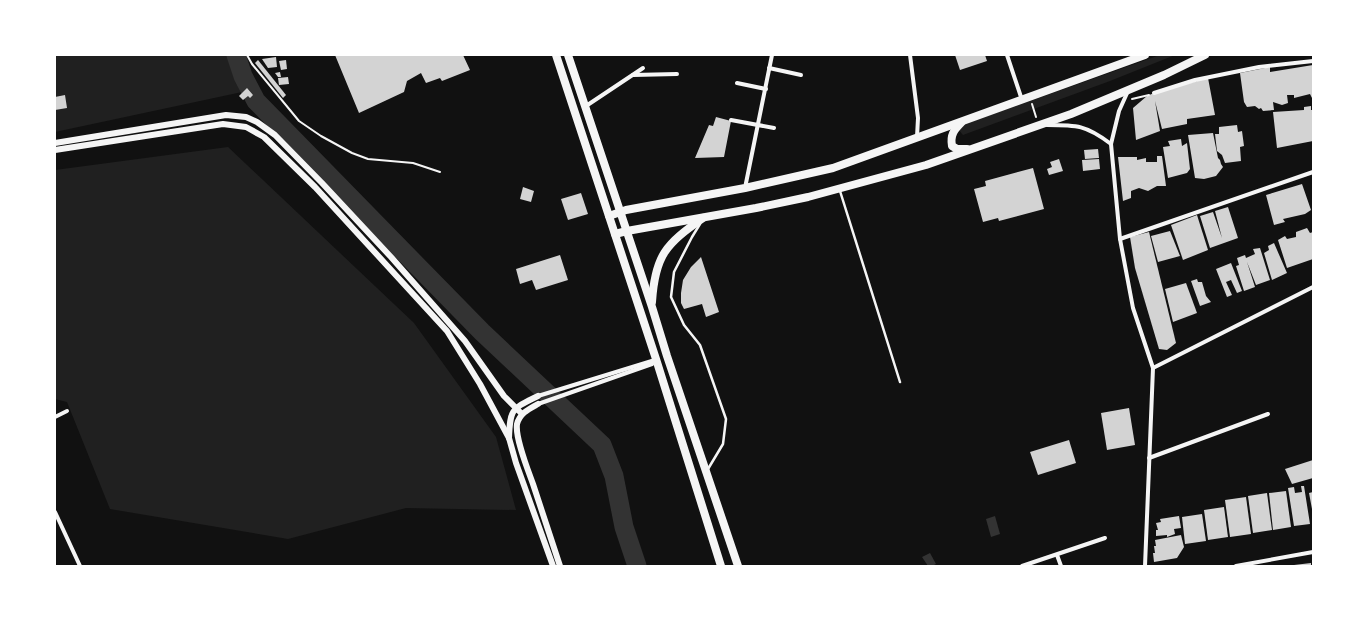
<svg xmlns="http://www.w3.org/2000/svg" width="1368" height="621" font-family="Manrope,sans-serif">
<rect width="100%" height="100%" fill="#111"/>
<!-- green -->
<g fill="#202020">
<path d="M55,55H228L242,92L55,132Z"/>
<path d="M1160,55H1175L1110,81L963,135L958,129L962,125Z"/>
<path d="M228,147L414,323L496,437L516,510L406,508L288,539L110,509L67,402L55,399V170Z"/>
</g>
<!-- water -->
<g fill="#333">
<path d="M995,516L1000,534L991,537L986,519Z"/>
<path d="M930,553L936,564L932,566H928L922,557Z"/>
</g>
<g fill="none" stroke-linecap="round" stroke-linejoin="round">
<!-- river -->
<path stroke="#333" stroke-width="19" d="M236,55L243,76L256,101L482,332L602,445L614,476L624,527L637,566"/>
</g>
<!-- building -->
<g fill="#d3d3d3">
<path d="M335,55H463L470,70L442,81L440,78L426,83L421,73L407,81L404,92L359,113Z"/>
<path d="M955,55H985L987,61L960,70Z"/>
<path d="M276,57L277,67L268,68L262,59Z"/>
<path d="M258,60L286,95L283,98L255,63Z"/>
<path d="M286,60L287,69L281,70L279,61Z"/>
<path d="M1313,65V100L1310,94L1294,98V95H1287L1288,103L1282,105L1273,102L1274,110L1263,111L1261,108L1259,109L1255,106L1247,107L1244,102L1240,73L1270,67V72Z"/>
<path d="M280,72L281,77H278L275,73Z"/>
<path d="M288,77L289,84L279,85L278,78Z"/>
<path d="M1208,78L1215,115L1187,119V124L1162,129L1155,101L1160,131L1136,140L1133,108L1147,96L1154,93Z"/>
<path d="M247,88L253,95L250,98L248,96L243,100L239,96Z"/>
<path d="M65,95L67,108L55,110V97Z"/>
<path d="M1311,106V110H1313V141L1277,148L1273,112L1304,110V107Z"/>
<path d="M716,117L731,121L724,157L695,158L709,125L713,126Z"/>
<path d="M1237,125L1238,132L1242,131L1244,146L1240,147L1241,161L1225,163L1222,155L1217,151L1215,134H1219V127Z"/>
<path d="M1213,133L1218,158L1220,160L1221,164L1223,167L1216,176L1204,179L1195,178L1188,135Z"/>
<path d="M1181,139L1182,146L1187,143L1190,169L1187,173L1168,178L1163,147L1170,146L1168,141Z"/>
<path d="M1098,149L1099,158L1085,159L1084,150Z"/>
<path d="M1157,156H1162L1166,186H1157L1148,191L1139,188L1131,191V198L1123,201L1118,157H1137V160L1146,158V162H1157Z"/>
<path d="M1059,159L1063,171L1049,175L1047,169L1052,167L1050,162Z"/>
<path d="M1099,159L1100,169L1083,171L1082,160Z"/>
<path d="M1033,168L1044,209L999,221L998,218L983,222L974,189L986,186L985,181Z"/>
<path d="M1302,184L1311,210L1305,214L1283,219L1285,222L1274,225L1266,195Z"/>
<path d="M523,187L534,191L531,202L520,199Z"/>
<path d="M581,193L588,214L568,220L561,199Z"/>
<path d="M1228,207L1238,238L1210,248L1200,216L1213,212L1222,238L1215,211Z"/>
<path d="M1197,215L1208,250L1183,260L1171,225Z"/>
<path d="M1307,228L1310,233L1313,232V259L1287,268L1278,240L1285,236L1287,239L1296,237V232Z"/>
<path d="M1170,231L1180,256L1158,262L1151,236Z"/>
<path d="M1149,232L1176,343L1167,350L1159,349L1135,268L1130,237Z"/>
<path d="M1274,243L1287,273L1272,280L1264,253L1269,250L1268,246Z"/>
<path d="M1260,248L1270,280L1256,285L1247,262L1255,287L1244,291L1236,266L1239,265L1237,258L1245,255L1246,258L1255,254L1253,249Z"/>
<path d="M560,255L568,280L536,290L532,280L520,284L516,269Z"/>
<path d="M701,257L719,312L706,317L702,304L684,309L681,303V293L683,280L691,267Z"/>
<path d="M1231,263L1242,291L1237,293L1231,280L1226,282L1232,295L1227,297L1216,269Z"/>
<path d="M1197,279L1198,282H1202L1206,296L1211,302L1200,306L1191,281Z"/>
<path d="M1186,283L1197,313L1173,322L1165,289Z"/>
<path d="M1129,408L1135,445L1107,450L1101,413Z"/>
<path d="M1069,440L1076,463L1038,475L1030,452Z"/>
<path d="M1313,460V478L1292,484L1285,469Z"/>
<path d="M1301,486H1304L1310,524L1294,526L1288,488L1294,487L1295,493L1302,492Z"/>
<path d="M1286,491L1291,527L1273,530L1269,493Z"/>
<path d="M1313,492V509H1312L1309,493Z"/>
<path d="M1267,493L1272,530L1253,533L1248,496Z"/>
<path d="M1246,497L1251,534L1230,537L1225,500Z"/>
<path d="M1224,507L1228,537L1208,540L1204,510Z"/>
<path d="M1202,514L1206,541L1185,544L1182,517Z"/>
<path d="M1179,516L1181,528L1174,529L1175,534L1167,537V535L1156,536V530H1158L1156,523L1161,522L1160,519Z"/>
<path d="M1181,535L1184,547L1177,558L1154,562L1153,553H1155L1154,546H1156L1155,540Z"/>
<path d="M1311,563V566H1294V565Z"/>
</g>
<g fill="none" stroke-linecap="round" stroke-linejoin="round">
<!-- path -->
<g stroke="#f5f5f5" stroke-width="2">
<path d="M247,55L252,64L299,121L321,136L352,153L368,159L413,163L440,172"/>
<path d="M1132,99L1149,95"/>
<path d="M1032,104L1036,117"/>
</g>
<!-- service -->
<g stroke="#f5f5f5" stroke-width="2.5">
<path d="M840,191L900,382"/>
<path d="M700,224L692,237L674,272L671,297L684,325L700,345L726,419L723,444L708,469"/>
</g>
<!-- minor -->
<g stroke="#f5f5f5" stroke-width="4">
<path d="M910,55L918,118L917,137"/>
<path d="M1007,55L1022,100"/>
<path d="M769,68L801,75"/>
<path d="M633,75L677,74"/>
<path d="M737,83L766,89"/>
<path d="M1128,91L1119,111L1111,144L1120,239L1133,308L1153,368L1145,566"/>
<path d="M1154,93L1195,80L1259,67L1313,61"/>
<path d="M586,106L643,68"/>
<path d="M731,120L774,128"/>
<path d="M1047,125C1077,125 1086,125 1111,144"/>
<path d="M745,188L772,55"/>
<path d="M1120,239L1313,172"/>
<path d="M1153,368L1313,287"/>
<path d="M538,396L655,360"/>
<path d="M538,404L652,364L656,360"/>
<path d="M55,417L67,411"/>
<path d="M1149,458L1268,414"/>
<path d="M55,512L80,566"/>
<path d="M1057,555L1061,566"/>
<path d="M1022,566L1105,538"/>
<path d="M1236,566L1313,552"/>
</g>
<!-- tertiary -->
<g stroke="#f5f5f5" stroke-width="6">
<path d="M55,143L226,115L246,117L257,122L275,135L322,183L391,257L465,341L504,396L522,414"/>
<path d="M55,150L223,124L246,127L264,137L315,187L447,331L480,384L509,438L516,463L553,566"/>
<path d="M538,404C529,409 520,413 517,424C515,438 528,470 533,484C542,511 551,539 560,566"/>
<path d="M509,438C510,408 512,409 538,396"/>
</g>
<!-- primary -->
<g stroke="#f5f5f5" stroke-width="8">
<path d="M556,55L656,359L721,566"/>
<path d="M568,55L652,307L667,356L738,566"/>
<path d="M961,123C954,130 950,135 952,146L957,149H967"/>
<path d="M609,216L626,210L745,188L833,168L1145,55"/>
<path d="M615,234L627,231L756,208L808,197L926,165L1071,114L1164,75L1205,55"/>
<path d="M652,302C655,255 666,244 703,218"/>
</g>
</g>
<!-- border -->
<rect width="1368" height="621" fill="none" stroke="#ffffff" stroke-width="112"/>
</svg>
